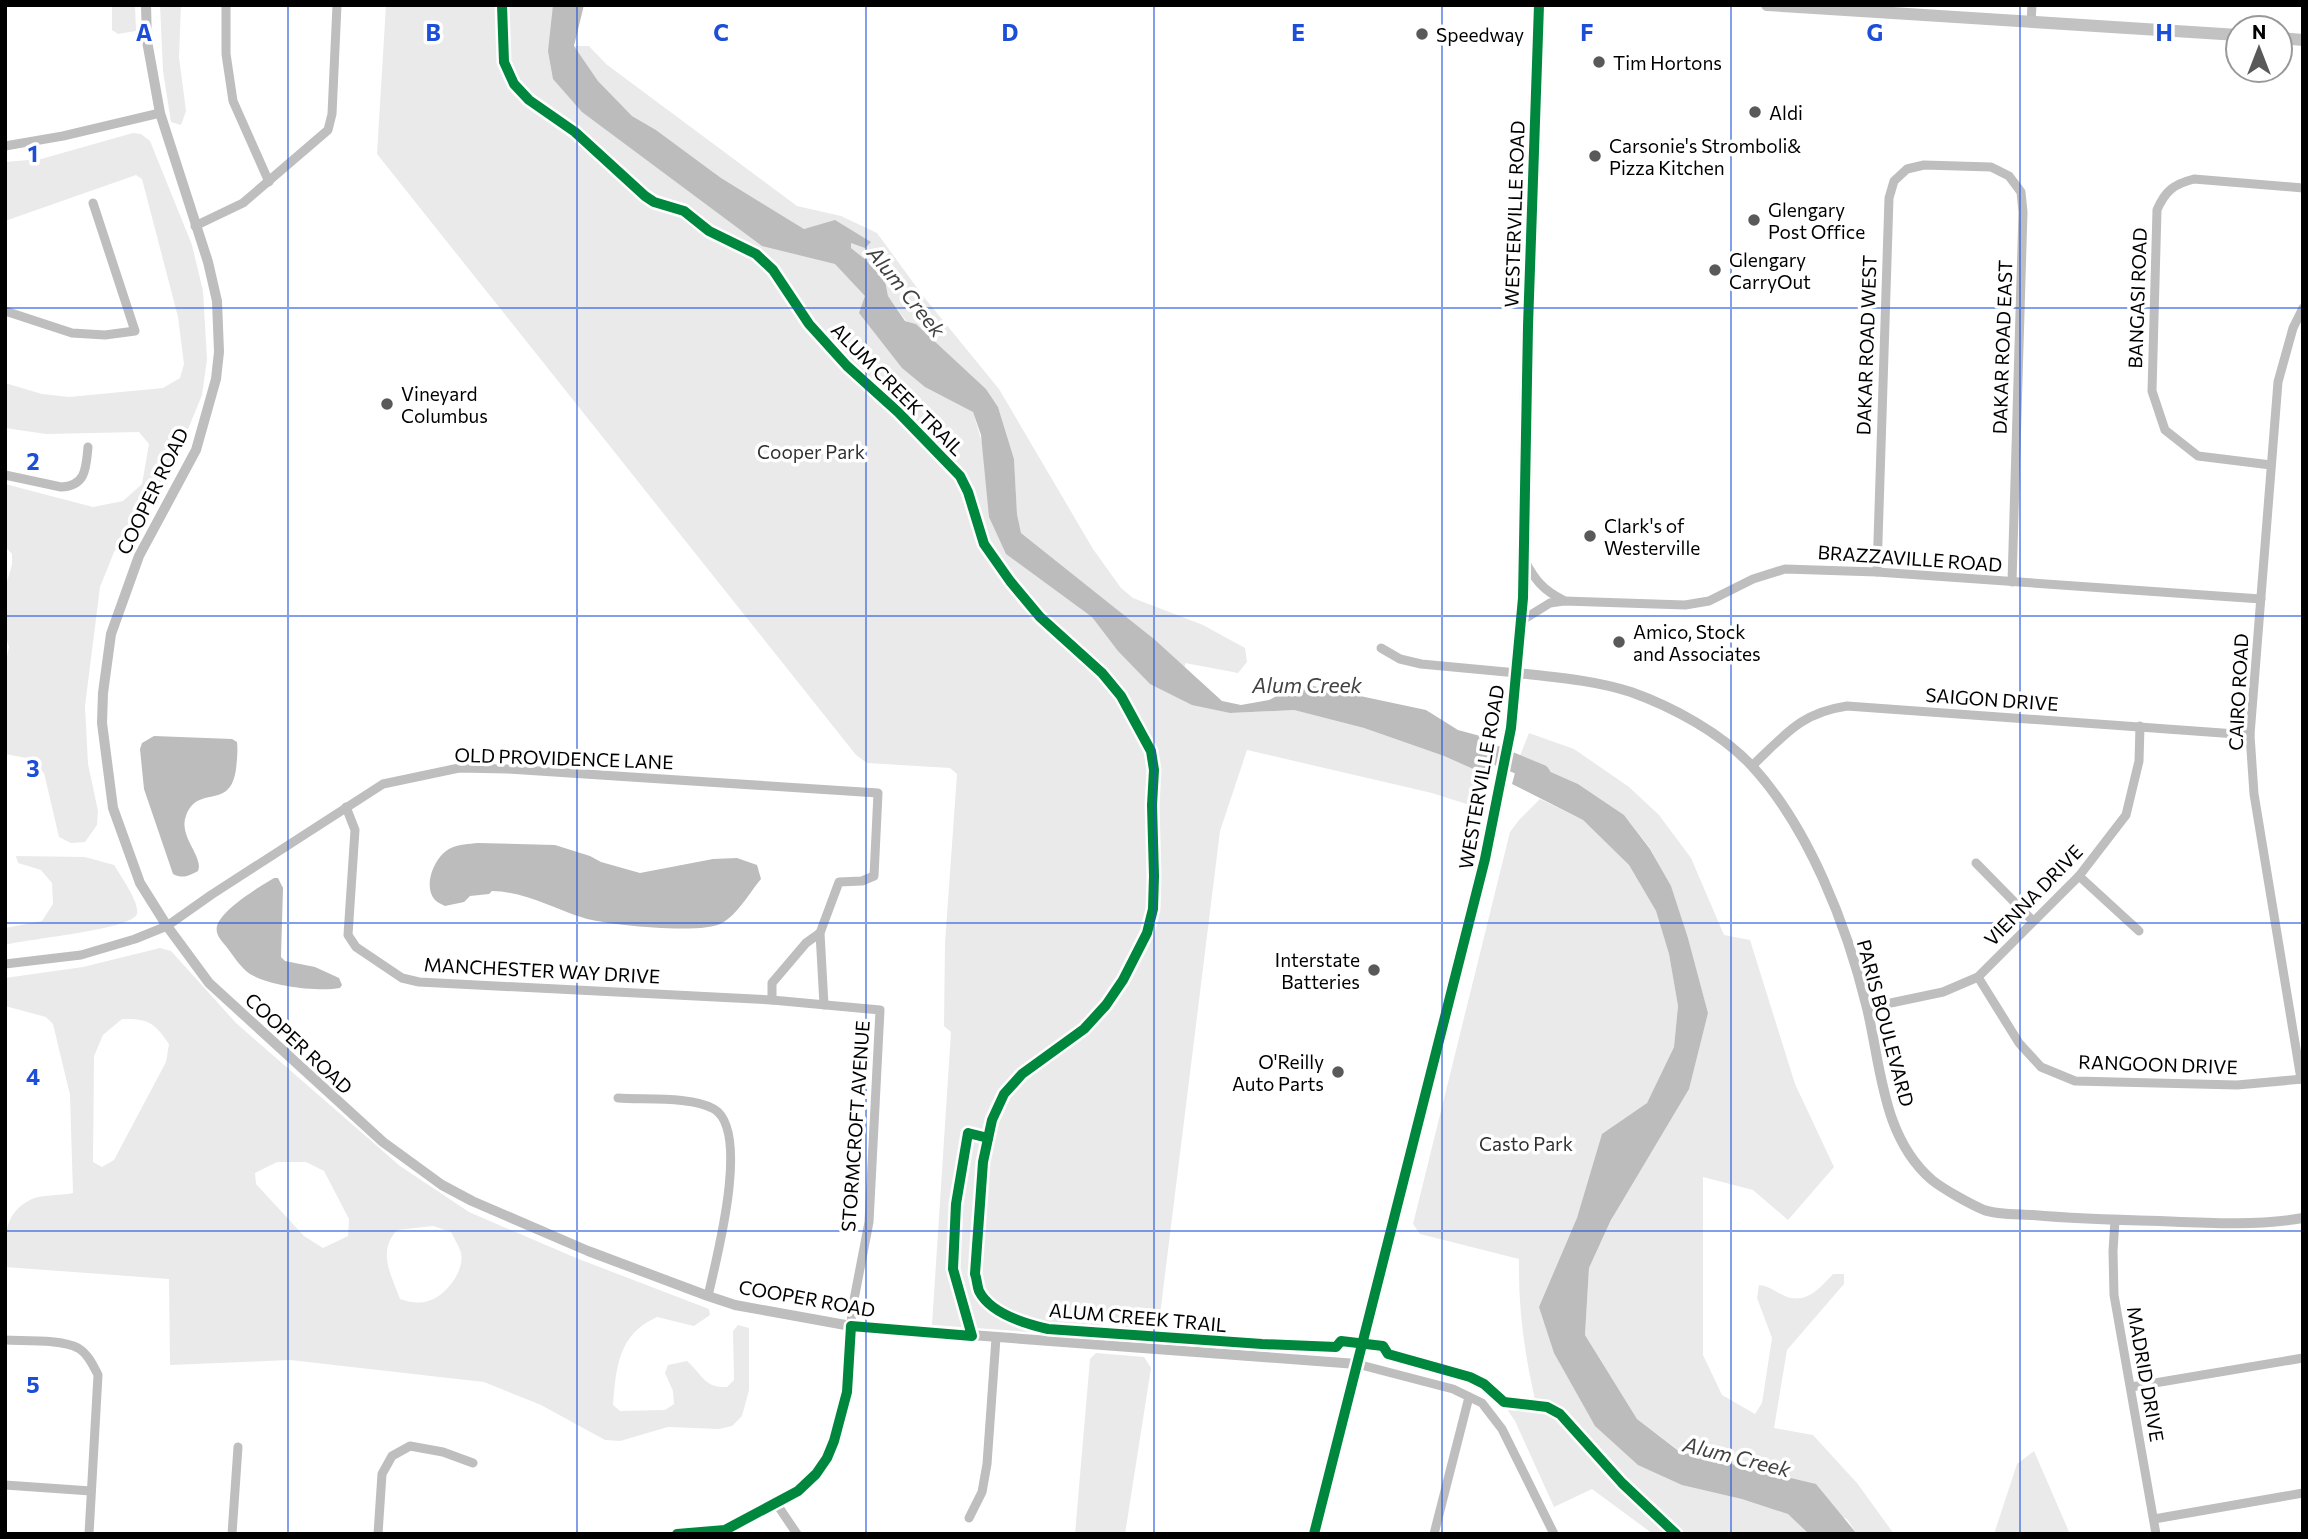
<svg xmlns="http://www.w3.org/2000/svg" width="2308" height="1539" font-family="Commissioner,sans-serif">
<rect width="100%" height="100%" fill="#fff"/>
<!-- green -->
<g fill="#eaeaea" fill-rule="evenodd">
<path d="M112,5H135L136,31L118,34L112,30Z"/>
<path d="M160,5H181L179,57L186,111L181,125L171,122L163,71Z"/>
<path d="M386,5H562L564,75L799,229L874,293L973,412L1008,531L1154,639L1021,533L1017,514L1014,459L998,407L986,389L916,324L906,321L888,296L885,281L866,260L851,248L850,242L835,221L804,229L721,178L656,130L632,116L598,81L574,46H589L606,64L797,206L841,216L877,233L923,296L999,389L1093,549L1121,588L1133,598L1203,625L1245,648L1247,662L1238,673L1185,663V702L1230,713L1294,710L1364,728L1444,756L1489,776L1482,809L1432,793L1247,750L1220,831L1159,1323L1154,1330L1122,1328L1121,1321L1104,1320L1102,1337L932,1325L951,1032L944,1026L945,943L957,774L950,768L867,763L856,755L377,154Z"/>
<path d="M133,133L141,134L150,141L192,245L203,291L207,359L202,395L179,451L152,497L114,552L100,587L85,706L88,764L98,811L97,825L85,842L71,843L59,837L44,773L27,758L5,754V665L9,647L5,635V588L12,565V554L5,546V484L93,507L123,501L142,484L149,444L139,432L46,434L5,428V383L42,394L69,397L163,388L180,378L184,364L178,317L142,179L136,175L5,221V162L41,159Z"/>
<path d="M1529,733L1574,749L1629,787L1659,815L1691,858L1724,935L1750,940L1795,1084L1834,1167L1788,1220L1753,1190L1703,1177V1355L1722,1395L1755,1414L1762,1403L1772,1338L1757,1298L1759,1285C1770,1286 1775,1292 1785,1296C1806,1305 1820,1288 1833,1274H1844V1284L1787,1350L1774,1428L1813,1435L1857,1483L1894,1534H1857L1847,1519L1744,1468L1681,1452L1637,1419L1585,1335L1589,1268L1708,1013L1688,938L1671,887L1650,848L1624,815L1578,784L1519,758Z"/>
<path d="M1540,799L1583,820L1629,865L1656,911L1669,954L1678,1006L1674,1047L1647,1103L1613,1127L1577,1218L1585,1386L1692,1466L1784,1479L1823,1534H1653L1592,1489L1554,1507L1515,1421L1500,1399L1537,1408C1525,1358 1518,1310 1519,1259L1420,1234L1413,1224L1510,832L1519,820Z"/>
<path d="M16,856L85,857L114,865C120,875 140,903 137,914C131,930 25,939 5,945V928L42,921L53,904L52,883L41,870L18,863Z"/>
<path d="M160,948L171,951L236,1023L400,1166L469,1212L576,1258L709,1309L710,1315L694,1326L657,1317C618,1334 616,1368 613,1405L620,1411L665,1410L674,1404L673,1391L665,1373L668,1365L687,1361C703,1375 704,1388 727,1387L734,1380L733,1331L738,1325L749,1328V1390L742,1416L732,1426L719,1429L668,1427L620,1441L605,1440L541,1405L484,1382L290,1360L170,1365L169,1279L5,1267C5,1241 2,1214 30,1200C41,1194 60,1196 73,1193L70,1095L53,1024L46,1017L5,1006V978L83,967ZM122,1019C148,1018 155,1023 169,1044L166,1062L114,1160L102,1167L93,1162L94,1056L103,1035ZM277,1162H306L324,1171L349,1219L348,1236L323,1248L304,1236L256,1184L255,1173ZM433,1226L451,1232C454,1238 459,1246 461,1253C465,1271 445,1297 428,1301C419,1304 408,1302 400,1299C391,1274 377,1252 397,1230Z"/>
<path d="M1096,1353L1144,1357L1151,1368L1125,1534H1075L1090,1359Z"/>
<path d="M2034,1451L2070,1534H1994L2017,1464Z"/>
</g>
<!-- water -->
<g fill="#bcbcbc">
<path d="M553,5H584L574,46L598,81L632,116L656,130L721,178L804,229L835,220L871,242L865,248L851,243V248L866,260L885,281L888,296L905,321L916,324L986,389L998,407L1014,459L1017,514L1021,533L1154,639L1222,701L1241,705L1269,700L1286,691L1313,686L1426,710L1458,730L1495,740L1489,776L1444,756L1364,728L1294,710L1230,713L1192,705L1150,684L1118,651L1092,617L1006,554L989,517L981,435L973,412L925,387L902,368L859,313L865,296L835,264L762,246L582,112L553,79L548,51Z"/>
<path d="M154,736L232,739L237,742C238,751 237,760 236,769C230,812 198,783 186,816C178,836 204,857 198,871C188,876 183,879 173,874L144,789L140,749L142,743Z"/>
<path d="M1519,758L1578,784L1624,815L1650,849L1671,886L1688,938L1708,1013L1689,1089L1611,1220L1589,1268L1585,1335L1637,1419L1680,1452L1816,1484L1857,1534H1809L1788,1514L1742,1499L1682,1485L1638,1465L1595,1426L1554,1353L1539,1307L1577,1218L1602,1134L1647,1103L1674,1047L1678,1006L1669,954L1656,911L1629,865L1583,820L1512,784Z"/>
<path d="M478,843L555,845L590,856L601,862L640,873L713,859L737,858L757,865L761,879C750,892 738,914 722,923C703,935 606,925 584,918C551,908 527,892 492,891L489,894L470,896L464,902L445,906C442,904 438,903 435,900C422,886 435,855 451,848C459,844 469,844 478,843Z"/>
<path d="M274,878H278L283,888L281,957L285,961L315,967L339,978L342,985L340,988C317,992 270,986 250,974C240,967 233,955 225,945C221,940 215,934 217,926C222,909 259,887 274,878Z"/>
</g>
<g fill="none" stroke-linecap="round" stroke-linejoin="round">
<!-- river -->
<path stroke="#bcbcbc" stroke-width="19" d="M1469,744L1541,774"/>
<!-- minor -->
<g stroke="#bebebe" stroke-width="9">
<path d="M226,5V54L233,101L269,182"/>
<path d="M2031,23L2032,5"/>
<path d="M5,146L63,136L160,113"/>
<path d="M195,226L243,203L328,130L332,114L337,5"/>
<path d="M5,311L72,333L105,335L135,331L93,203"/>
<path d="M2271,465L2198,456L2165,430L2152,391L2157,210C2165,191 2174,184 2194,179L2303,188"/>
<path d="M5,475L61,487C86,486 86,468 88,447"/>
<path d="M1525,561C1535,580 1543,590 1563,600"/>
<path d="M1877,572L1889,198L1894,181L1907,169L1924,165L1991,167L2009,176L2021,192L2023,212L2012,582"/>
<path d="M1521,621L1550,603L1564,601L1685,605L1709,601L1753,579L1785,569L1877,572L2261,599"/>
<path d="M1381,648L1400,659L1421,664L1517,673"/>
<path d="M1752,766C1785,735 1800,713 1847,706L2250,735"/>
<path d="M346,807L355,830L348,935L356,947L402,978L419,982L772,1000L880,1010L869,1222L852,1310L847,1392L834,1441L827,1458L816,1474L798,1491L725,1530L677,1534"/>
<path d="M1976,863L2033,921"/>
<path d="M2079,876L2139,931"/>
<path d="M5,964L81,955L135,939L167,926L211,895L383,784L459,768L507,769L878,793L874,876L862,881L839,882L820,933L824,1005"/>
<path d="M1978,977L2019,1043L2041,1067L2075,1081L2237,1085L2303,1079"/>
<path d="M772,1000V983L806,943L820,933"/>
<path d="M1867,1008L1943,992L1978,977L2079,876L2126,815L2139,761L2140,726"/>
<path d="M2301,1079L2254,794L2250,735L2278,382L2293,328L2303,308"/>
<path d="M618,1098C644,1100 692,1096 714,1109C751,1131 716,1260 708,1296"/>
<path d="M2115,1220L2113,1251L2114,1295L2156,1534"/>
<path d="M5,1340C24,1341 62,1339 78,1348C88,1354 93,1365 98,1375L89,1534"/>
<path d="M1357,1364L1453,1389L1482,1403L1502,1429L1554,1534"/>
<path d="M2131,1387L2303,1358"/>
<path d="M5,1485L91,1491"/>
<path d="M776,1503L797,1534"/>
<path d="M969,1518L982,1492L987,1464L996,1338"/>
<path d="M2154,1519L2303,1493"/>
<path d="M232,1534L238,1447"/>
<path d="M378,1534L382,1474L392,1456L410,1446L443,1452L473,1463"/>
<path d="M1434,1534L1469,1397"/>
</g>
<!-- tertiary -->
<g stroke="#bebebe" stroke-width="10">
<path d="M146,5L147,41L160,113L208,262L217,301L219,352L216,379L196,450L139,556L111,634L103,693L102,723L113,808L140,883L167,926L209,983L383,1142L442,1185L472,1201L588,1251L708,1296L735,1305L851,1326L1357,1364"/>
<path d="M1517,673C1554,677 1594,680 1631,692C1673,707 1721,733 1752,766C1809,828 1847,926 1867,1008C1881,1066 1882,1137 1932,1180C1943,1189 1970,1204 1984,1210C1998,1215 2018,1214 2033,1215C2076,1219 2118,1220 2160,1221C2207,1223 2256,1226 2303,1218"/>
</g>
<!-- secondary -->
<g stroke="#c2c2c2" stroke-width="12">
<path d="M1767,5L2238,35"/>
<path d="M2280,38L2303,40"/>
</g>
<!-- primary -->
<path stroke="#bdbdbd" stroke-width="14" d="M1314,1534L1485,859L1511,728L1523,598L1528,326L1539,5"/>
<!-- cycleway casing -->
<g stroke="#fff" stroke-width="15">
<g id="cycleway">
<path d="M502,5L504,62L514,84L529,100L575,132L645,196L654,202L684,211L709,231L756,254L773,270L809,324L847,366L898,412L960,476L968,492L984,544L1010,581L1040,617L1102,673L1121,696L1151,751L1154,770L1152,805L1154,876L1153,909L1147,933L1123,980L1106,1005L1084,1029L1022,1074L1004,1094L992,1120L983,1162L975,1274C977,1279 977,1286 979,1291C990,1313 1026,1324 1048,1329L1262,1344L1336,1347L1341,1341L1383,1346L1388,1354L1470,1377L1484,1384L1504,1402L1547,1407L1560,1414L1622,1483L1676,1534"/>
<path d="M677,1534L725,1530L798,1491L816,1474L827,1458L834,1441L847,1392L851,1326L972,1336L953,1269L956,1204L968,1133L988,1138"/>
<path d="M1314,1534L1485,859L1511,728L1523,598L1528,326L1539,5"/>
</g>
</g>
<!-- cycleway -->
<use href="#cycleway" stroke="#00873e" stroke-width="10"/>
</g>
<!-- grid -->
<path fill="none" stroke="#1d4ed8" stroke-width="2" stroke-opacity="0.55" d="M288,5V1534M577,5V1534M866,5V1534M1154,5V1534M1442,5V1534M1731,5V1534M2020,5V1534M5,308H2303M5,616H2303M5,923H2303M5,1231H2303"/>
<!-- markers -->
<g fill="#595959" stroke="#fff" stroke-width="2.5">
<circle cx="1422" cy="34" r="7"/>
<circle cx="1599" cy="62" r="7"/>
<circle cx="1755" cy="112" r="7"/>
<circle cx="1595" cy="156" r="7"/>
<circle cx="1754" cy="220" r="7"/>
<circle cx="1715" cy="270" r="7"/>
<circle cx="387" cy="404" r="7"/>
<circle cx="1590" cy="536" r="7"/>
<circle cx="1619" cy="642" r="7"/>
<circle cx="1374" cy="970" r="7"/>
<circle cx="1338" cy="1072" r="7"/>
</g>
<g text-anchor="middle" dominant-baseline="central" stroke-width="7" stroke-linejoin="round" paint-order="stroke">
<!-- poi labels -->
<g font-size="19" fill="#000" stroke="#fff" text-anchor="start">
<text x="1436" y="34">Speedway</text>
<text x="1613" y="62">Tim Hortons</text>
<text x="1769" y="112">Aldi</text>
<text x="1609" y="145">Carsonie's Stromboli&amp;<tspan x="1609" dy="22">Pizza Kitchen</tspan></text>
<text x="1768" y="209">Glengary<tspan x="1768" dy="22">Post Office</tspan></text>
<text x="1729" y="259">Glengary<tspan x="1729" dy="22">CarryOut</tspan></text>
<text x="401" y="393">Vineyard<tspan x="401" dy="22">Columbus</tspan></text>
<text x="1604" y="525">Clark's of<tspan x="1604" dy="22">Westerville</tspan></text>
<text x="1633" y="631">Amico, Stock<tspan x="1633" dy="22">and Associates</tspan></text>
<text x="1360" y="959" text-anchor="end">Interstate<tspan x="1360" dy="22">Batteries</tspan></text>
<text x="1324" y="1061" text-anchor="end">O'Reilly<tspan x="1324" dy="22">Auto Parts</tspan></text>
</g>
<!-- street labels -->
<g font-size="19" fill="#000" stroke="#fff">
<text transform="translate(1514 214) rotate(-88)">WESTERVILLE ROAD</text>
<text transform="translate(2137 298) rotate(-88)">BANGASI ROAD</text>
<text transform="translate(1866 345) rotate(-88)">DAKAR ROAD WEST</text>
<text transform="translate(2002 347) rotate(-88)">DAKAR ROAD EAST</text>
<text transform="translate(898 389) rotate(45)">ALUM CREEK TRAIL</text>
<text transform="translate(152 491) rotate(-64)">COOPER ROAD</text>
<text transform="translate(1910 558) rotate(4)">BRAZZAVILLE ROAD</text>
<text transform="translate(2238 692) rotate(-87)">CAIRO ROAD</text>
<text transform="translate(1992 699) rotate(4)">SAIGON DRIVE</text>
<text transform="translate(564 758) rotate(2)">OLD PROVIDENCE LANE</text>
<text transform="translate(1481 777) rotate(-80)">WESTERVILLE ROAD</text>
<text transform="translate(2033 895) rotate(-46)">VIENNA DRIVE</text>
<text transform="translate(542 970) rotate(3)">MANCHESTER WAY DRIVE</text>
<text transform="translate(1886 1023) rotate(75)">PARIS BOULEVARD</text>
<text transform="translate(299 1043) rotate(43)">COOPER ROAD</text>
<text transform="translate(2158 1064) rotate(2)">RANGOON DRIVE</text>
<text transform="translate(855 1126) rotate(-86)">STORMCROFT AVENUE</text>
<text transform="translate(807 1298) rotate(10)">COOPER ROAD</text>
<text transform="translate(1138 1317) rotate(5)">ALUM CREEK TRAIL</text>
<text transform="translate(2146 1374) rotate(80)">MADRID DRIVE</text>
</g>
<!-- park labels -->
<g font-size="19" fill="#303030" stroke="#fff">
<text x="811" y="451">Cooper Park</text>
<text x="1526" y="1143">Casto Park</text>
</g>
<!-- water labels -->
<g font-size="21" font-style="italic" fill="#414141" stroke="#fff">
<text transform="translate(907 291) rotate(51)">Alum Creek</text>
<text x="1307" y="684">Alum Creek</text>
<text transform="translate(1737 1456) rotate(14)">Alum Creek</text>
</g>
</g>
<g font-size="23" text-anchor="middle" font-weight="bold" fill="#1d4ed8" stroke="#fff" stroke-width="7" stroke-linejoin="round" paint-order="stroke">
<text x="144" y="41">A</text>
<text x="433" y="41">B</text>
<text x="721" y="41">C</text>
<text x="1010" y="41">D</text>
<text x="1298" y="41">E</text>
<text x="1587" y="41">F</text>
<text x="1875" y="41">G</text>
<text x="2164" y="41">H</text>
<text x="33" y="162">1</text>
<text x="33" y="470">2</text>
<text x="33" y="777">3</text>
<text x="33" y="1085">4</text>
<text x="33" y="1393">5</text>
</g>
<!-- border -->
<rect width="2308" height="1539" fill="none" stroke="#000000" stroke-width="14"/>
<!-- north arrow -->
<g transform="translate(2259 49)"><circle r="33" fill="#ffffff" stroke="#999999" stroke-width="2"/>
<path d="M0-5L12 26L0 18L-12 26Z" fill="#595959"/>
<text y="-10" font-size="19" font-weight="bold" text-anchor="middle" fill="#000000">N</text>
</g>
</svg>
